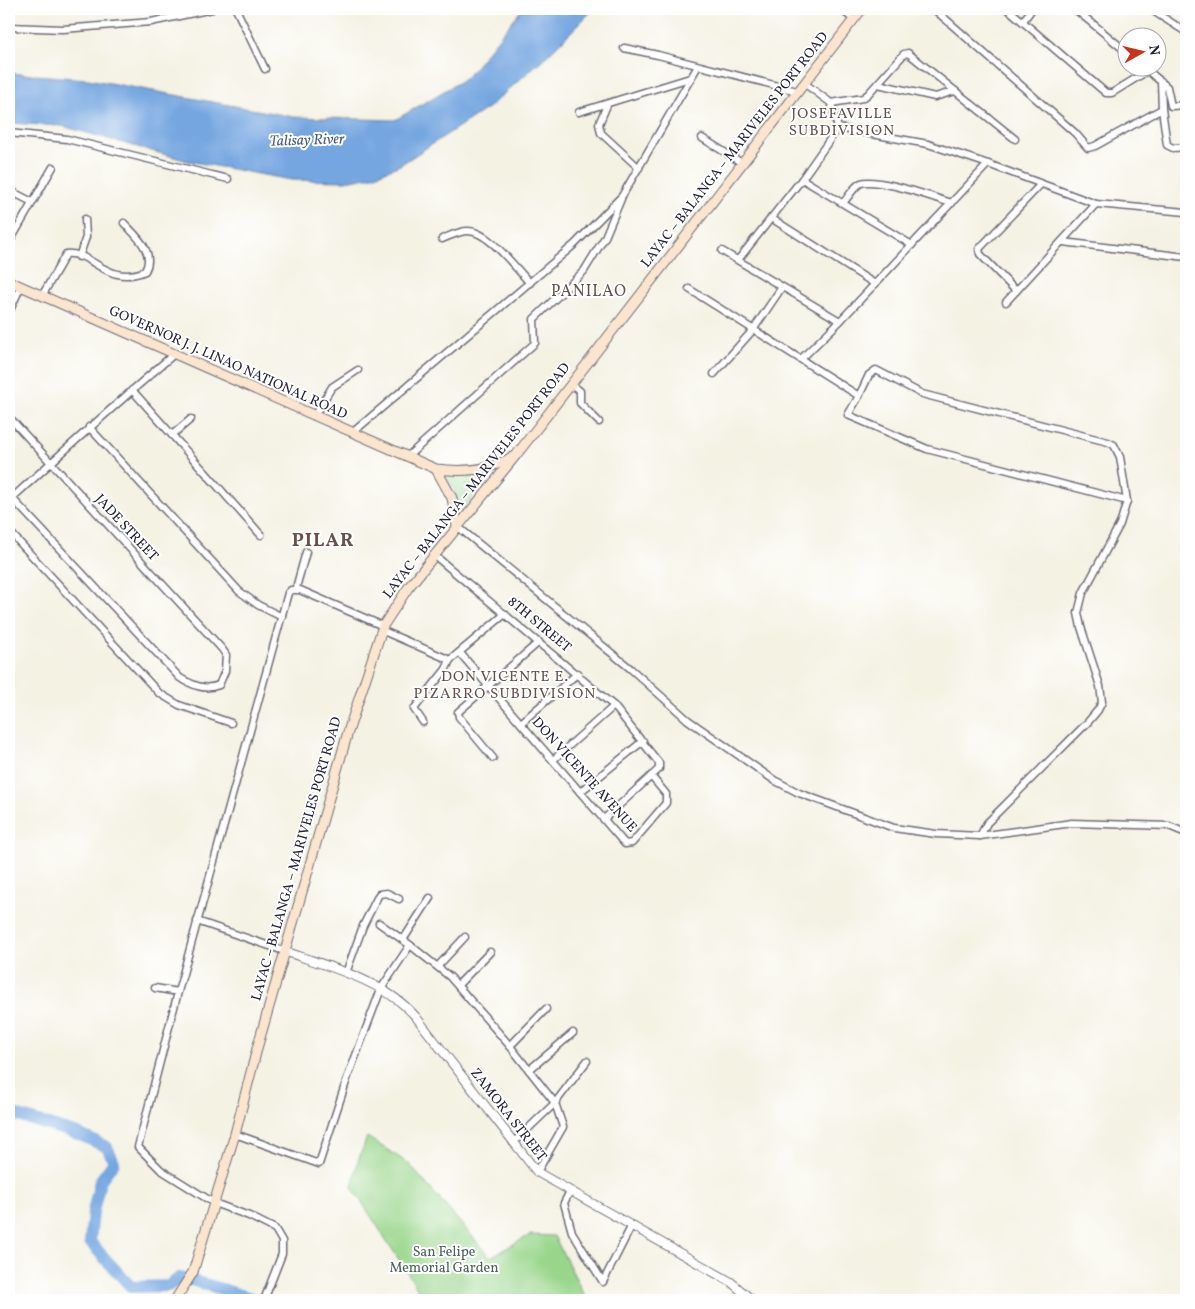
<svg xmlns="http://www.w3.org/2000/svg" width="1195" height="1309" font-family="Vollkorn,serif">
<rect width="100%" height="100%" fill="#fff"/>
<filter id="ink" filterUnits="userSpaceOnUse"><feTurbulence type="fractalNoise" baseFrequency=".02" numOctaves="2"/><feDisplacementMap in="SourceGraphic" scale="10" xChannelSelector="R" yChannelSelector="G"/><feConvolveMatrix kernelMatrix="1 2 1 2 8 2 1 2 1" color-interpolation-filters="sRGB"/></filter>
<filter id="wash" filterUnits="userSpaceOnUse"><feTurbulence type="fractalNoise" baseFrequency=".0096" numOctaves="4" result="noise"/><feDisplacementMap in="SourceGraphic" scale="20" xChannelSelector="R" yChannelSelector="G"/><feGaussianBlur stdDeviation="1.12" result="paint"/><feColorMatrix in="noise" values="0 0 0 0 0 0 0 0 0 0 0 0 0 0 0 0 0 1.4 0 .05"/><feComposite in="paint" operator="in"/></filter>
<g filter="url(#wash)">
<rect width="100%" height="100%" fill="#f4f2e3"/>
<!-- green -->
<g fill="#99d68b" stroke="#5e7c63">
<path d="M488,471L491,476L458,515L454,489L442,472Z"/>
<path d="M367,1137L408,1163L490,1257L530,1235L554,1236L587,1300H425L352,1187L358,1161Z"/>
</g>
<!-- water -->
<path fill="#75a6e0" stroke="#4c648e" d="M522,9H594L551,52L489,107L400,165L373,176L345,181L291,180L188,161L62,126L9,123V73L88,79L294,117L395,120L466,78Z"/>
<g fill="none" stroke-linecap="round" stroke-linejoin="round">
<!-- river -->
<path stroke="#75a6e0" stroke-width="12" d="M9,1113L78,1134L107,1147L114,1162L100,1181L93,1212L90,1242L131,1287L168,1286L181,1277L258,1300"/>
</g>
</g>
<g filter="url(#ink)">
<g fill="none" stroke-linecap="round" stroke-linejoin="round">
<!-- minor casing -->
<g stroke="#6c6b76" stroke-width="9">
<g id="minor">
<path d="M236,9L265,69"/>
<path d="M841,9L853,19"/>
<path d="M934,9L1075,133L1088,148L1095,146L1162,109"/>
<path d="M1008,9L1106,93H1112L1149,70"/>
<path d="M1075,9L1128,53"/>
<path d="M1150,9L1186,32"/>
<path d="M1023,21L1032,9"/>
<path d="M9,27L63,29L151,22L212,9"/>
<path d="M624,48L658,55L797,91"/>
<path d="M1145,68L1167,87L1171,106L1186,105"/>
<path d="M1161,81L1162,109L1167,145L1173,148L1186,147"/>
<path d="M804,83L831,103L838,128L928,144L988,164L1096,204L1186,212"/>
<path d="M878,84L935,97L955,91"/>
<path d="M831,103L863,98L868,94L904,54L908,53L1015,139"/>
<path d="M607,105L599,124L601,133L639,168"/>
<path d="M579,112L690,78"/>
<path d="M9,133L67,139L228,179"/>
<path d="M702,138L742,163"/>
<path d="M802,179L912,245"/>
<path d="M9,190L32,202"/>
<path d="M843,203C848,198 854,186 861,183C877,177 934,198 952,203"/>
<path d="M771,218L875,284"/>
<path d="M442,239C450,236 459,231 468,231C489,231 515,268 530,283"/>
<path d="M1063,242L1186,257"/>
<path d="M9,243L53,167"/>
<path d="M722,251L840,321"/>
<path d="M79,257L86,237L85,219"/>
<path d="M738,260L802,179L838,128"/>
<path d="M689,289L859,396L869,375L876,370L922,394L1108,442L1114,445L1120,457L1127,501L1120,524L1083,593L1078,613L1081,627L1100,686L1102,702L1098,710L1088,722L987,823L980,836"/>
<path d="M1016,291L980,254L979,249L1041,184"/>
<path d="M42,296L66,254C93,251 107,287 145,271C156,252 135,235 124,223"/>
<path d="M1006,302L1096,204"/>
<path d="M9,312L21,286"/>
<path d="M801,359L840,321L988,164"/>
<path d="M714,374L753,330L782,287"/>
<path d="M571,384L580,391V403L599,422"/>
<path d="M132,390L261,535"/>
<path d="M859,396L848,415L927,449L1127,501"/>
<path d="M314,416L332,387L358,370"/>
<path d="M9,417L222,649L226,655L225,671L219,685C204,691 193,685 180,678L12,498C65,450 118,402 173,355"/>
<path d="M89,427L239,591L258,605L282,617"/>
<path d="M352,433L575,244L622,196L698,66"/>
<path d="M172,435L191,419"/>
<path d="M408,456L535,343L534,319L584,271L605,237L621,199"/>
<path d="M457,526L631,669L688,720L774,780L799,793L894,828L936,834L980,836L1072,823L1169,826L1186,833"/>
<path d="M9,531L159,693L179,705L231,723"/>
<path d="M434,555L614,706L659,763V769L604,819"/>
<path d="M296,588L306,552"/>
<path d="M381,630L450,660"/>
<path d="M460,653L625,844L632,843L666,803V794L651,776"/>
<path d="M423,722L414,709L446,669L450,660L505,614"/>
<path d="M521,723L578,673"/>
<path d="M493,758L459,717L458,712L539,642"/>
<path d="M553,760L614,706"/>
<path d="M580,792L643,741"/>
<path d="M197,921L284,951"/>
<path d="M403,940L430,898"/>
<path d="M410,945L450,977L510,1046L555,1103L563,1127L537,1172"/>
<path d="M438,966L465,937"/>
<path d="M346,973L363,926L379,894L387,893L399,899"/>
<path d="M458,985L490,952"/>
<path d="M155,988L178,992"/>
<path d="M510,1046L546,1009"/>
<path d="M529,1070L573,1033"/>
<path d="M235,1134L319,1164L347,1079L381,989L410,945L379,923"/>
<path d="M513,1143L555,1103L587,1061"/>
<path d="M570,1191L564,1203L572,1232L603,1282L632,1225"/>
<path d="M264,1300L282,1254V1241L275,1229L249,1216L214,1203L161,1170L138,1147L178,992L288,593L291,590H300L383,626"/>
</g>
</g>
<!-- tertiary casing -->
<g stroke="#6c6b76" stroke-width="10">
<path id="tertiary" d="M284,951C329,967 384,980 416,1017L537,1172L731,1282L752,1300"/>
</g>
<!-- secondary casing -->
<g stroke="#6c6b76" stroke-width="11">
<g id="secondary">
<path d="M9,281L436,469C461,472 490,471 512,457"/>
<path d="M436,469L452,498L457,526"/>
<path d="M175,1300L193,1272L235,1134L258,1045L348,732L383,626L408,588L517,454L862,9"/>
</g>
</g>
<!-- minor -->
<use href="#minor" stroke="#fff" stroke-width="6"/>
<!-- tertiary -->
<use href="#tertiary" stroke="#fff" stroke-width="8"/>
<!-- secondary -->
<use href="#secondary" stroke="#fce5cf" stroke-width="9"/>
</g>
</g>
<g text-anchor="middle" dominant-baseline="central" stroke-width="4" stroke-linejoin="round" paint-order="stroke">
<!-- street labels -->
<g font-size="14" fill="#22223b" stroke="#fff">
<text transform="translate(735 150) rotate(-52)">LAYAC – BALANGA – MARIVELES PORT ROAD</text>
<text transform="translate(228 363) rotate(24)">GOVERNOR J. J. LINAO NATIONAL ROAD</text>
<text transform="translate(477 481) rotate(-52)">LAYAC – BALANGA – MARIVELES PORT ROAD</text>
<text transform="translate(126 528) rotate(47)">JADE STREET</text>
<text transform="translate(539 625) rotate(40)">8TH STREET</text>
<text transform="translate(584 775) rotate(48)">DON VICENTE AVENUE</text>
<text transform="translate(297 859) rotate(-74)">LAYAC – BALANGA – MARIVELES PORT ROAD</text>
<text transform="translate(508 1115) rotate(52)">ZAMORA STREET</text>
</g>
<!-- park labels -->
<g font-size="14" fill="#4c6157" stroke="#fff">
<text x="444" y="1252">San Felipe<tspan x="444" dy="16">Memorial Garden</tspan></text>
</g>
<!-- neighbourhood labels -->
<g font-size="15" letter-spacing="1" fill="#66514b" stroke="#fff">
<text x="842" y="114">JOSEFAVILLE<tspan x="842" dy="17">SUBDIVISION</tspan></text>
<text x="505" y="677">DON VICENTE E.<tspan x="505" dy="17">PIZARRO SUBDIVISION</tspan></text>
</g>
<!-- water labels -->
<g font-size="15" font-style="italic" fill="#475d85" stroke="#fff">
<text transform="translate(307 141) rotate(-2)">Talisay River</text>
</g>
<!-- quarter labels -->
<g font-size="16" letter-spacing="1" fill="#66514b" stroke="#fff">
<text x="589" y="292">PANILAO</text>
</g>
<!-- district labels -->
<g font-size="19" font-weight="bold" letter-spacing="1" fill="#66514b" stroke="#fff">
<text x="323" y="541">PILAR</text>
</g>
</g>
<!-- margin -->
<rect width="1195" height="1309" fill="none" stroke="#fff" stroke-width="30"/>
<!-- north arrow -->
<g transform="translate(1142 52) rotate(82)"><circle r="24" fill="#ffffff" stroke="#a7a7b1"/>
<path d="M0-4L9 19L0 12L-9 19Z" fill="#c8321e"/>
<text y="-8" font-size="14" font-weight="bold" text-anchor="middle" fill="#22223b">N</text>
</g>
</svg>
